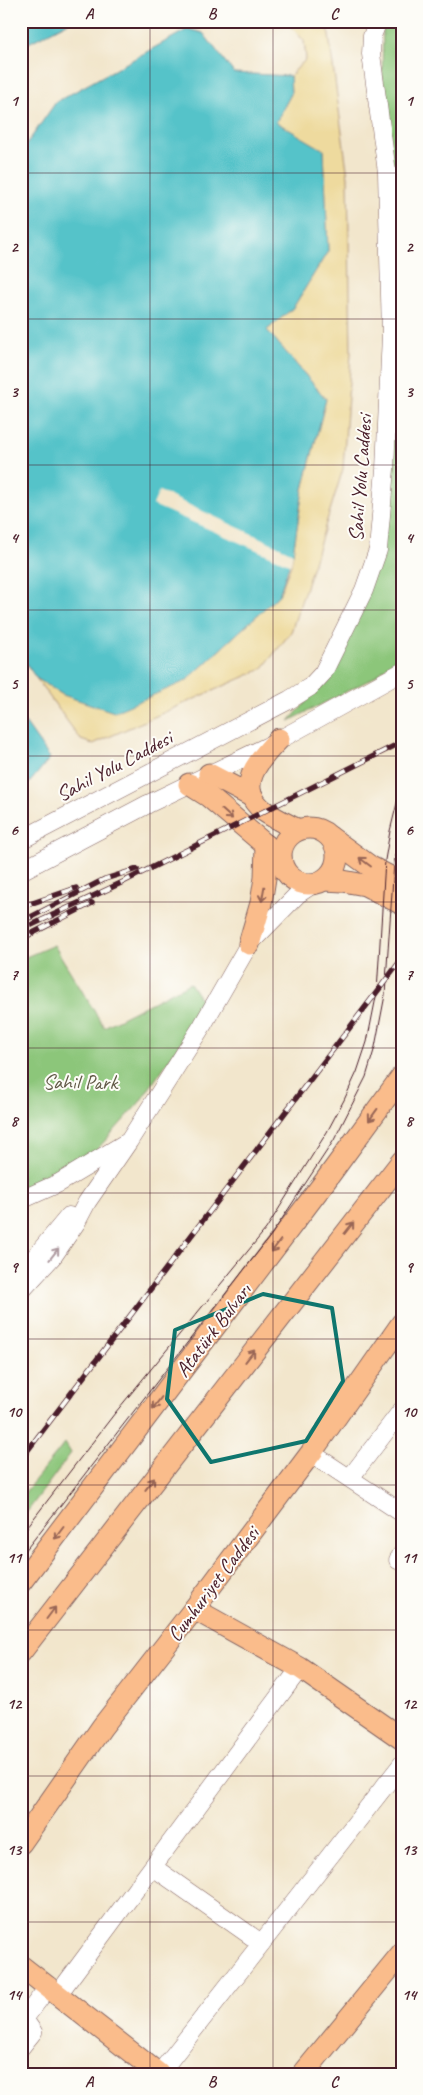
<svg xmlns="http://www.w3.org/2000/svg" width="423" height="2095" font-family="Caveat,sans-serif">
<rect width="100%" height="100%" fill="#fdfcf7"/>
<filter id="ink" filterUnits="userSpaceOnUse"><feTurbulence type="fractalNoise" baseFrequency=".02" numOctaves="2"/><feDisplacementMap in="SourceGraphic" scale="10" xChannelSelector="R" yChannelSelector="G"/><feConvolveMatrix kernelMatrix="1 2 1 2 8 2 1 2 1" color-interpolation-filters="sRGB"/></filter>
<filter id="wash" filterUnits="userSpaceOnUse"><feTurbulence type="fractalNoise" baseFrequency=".0096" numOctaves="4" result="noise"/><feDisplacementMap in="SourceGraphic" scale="20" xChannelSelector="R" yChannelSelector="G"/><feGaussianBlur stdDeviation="1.12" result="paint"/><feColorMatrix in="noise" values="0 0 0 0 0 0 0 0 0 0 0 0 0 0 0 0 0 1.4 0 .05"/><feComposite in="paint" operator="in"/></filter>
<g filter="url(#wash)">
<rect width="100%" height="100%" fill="#f2e6cc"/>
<!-- green -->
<g fill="#8cc67a" stroke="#6b7252">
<path d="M383,21H402V654L373,678L289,721L316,691L380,552L400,307L382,85Z"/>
<path d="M54,945L104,1027L190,983L206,1007L139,1103L93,1154L21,1193V959Z"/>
<path d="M65,1443L71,1453L21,1520V1497Z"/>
</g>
<!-- sand -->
<path fill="#eeda9e" stroke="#9c7c64" d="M286,21H327L348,177L351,353L343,469L309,578L291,632L262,669L93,744L81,740L36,678L63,695L186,681L279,595L291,565L303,490L326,399L267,330L293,308L328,251L324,151L276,122L291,94L290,76L306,59L304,41Z"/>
<!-- water -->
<g fill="#55c3c9" stroke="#50717a">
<path d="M21,21H71L21,47Z"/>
<path d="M188,29L203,33L234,73L290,76L291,94L276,122L324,150L328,251L293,308L267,330L326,399L303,489L293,553L279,595L186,681L114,712L63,695L36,678L21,656V546L26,527L21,509V152L56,102Z"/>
<path d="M21,717L50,758L21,793Z"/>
</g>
<!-- pier -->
<path fill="#f2e6cc" d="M159,491L293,553L291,565L153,505Z"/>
</g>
<g filter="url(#ink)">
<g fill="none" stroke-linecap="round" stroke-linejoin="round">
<!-- minor casing -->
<g stroke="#856563" stroke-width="19">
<g id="minor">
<path d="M21,840L289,700L310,687L323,673L364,590L378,550L385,469L391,335L387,172L371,54L372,36L378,21"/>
<path d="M21,871L148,804L268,746L402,672"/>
<path d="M21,1200L59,1183L124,1144"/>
<path d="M21,1274L69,1216"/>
<path d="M21,1291L54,1255L76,1223L87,1202L129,1141L202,1026L249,944L298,894L313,884"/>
<path d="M311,1453L402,1513"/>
<path d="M350,1478L402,1410"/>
<path d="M402,1554L398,1560L402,1562"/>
<path d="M153,1867L261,1943"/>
<path d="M59,1993L300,1668"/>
<path d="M21,2047L33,2032L24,2019L49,1986"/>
<path d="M159,2074L402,1764"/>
</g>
</g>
<!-- major casing -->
<g stroke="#856563" stroke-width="23">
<g id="major">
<path d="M279,739C260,758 233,787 264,811C274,818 287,824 298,830"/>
<path d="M209,774L253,797"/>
<path d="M189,784L208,796L281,858"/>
<circle cx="309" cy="856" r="28"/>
<path d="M330,837L371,867L402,883"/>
<path d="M324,880L343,881L365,885L402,904"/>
<path d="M249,944L261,903L265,878L266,845"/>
<path d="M21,1582L323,1184L402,1076"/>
<path d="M194,1609L300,1668L402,1739"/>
<path d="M21,1652L402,1161"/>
<path d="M21,1843L102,1727L194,1609L311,1453L402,1323"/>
<path d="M21,1966L159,2074"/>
<path d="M303,2074L402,1953"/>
</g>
</g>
<!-- minor -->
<use href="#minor" stroke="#fff" stroke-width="18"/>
<!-- major -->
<use href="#major" stroke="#fabc8b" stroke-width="21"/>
<!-- tram -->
<g stroke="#4a1f2b" stroke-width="1">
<path d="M21,1535L115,1413L266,1229L327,1132L344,1100L357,1072L367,1042L377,992L385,860L390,831L402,783"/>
<path d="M21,1556L272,1234L334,1140L366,1077L375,1047L385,995L394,863L402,816"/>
</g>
<!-- rail casing -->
<g stroke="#4a1f2b" stroke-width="5.5">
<g id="rail">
<path d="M21,907L76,888"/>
<path d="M21,922L105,879L137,869"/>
<path d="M21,930L123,882L402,742"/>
<path d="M21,939L92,903"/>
<path d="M21,1459L402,959"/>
</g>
</g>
<!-- rail -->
<use href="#rail" stroke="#fdfcf7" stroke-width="4" stroke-dasharray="11" stroke-linecap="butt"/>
</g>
<!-- one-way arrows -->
<defs><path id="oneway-shaft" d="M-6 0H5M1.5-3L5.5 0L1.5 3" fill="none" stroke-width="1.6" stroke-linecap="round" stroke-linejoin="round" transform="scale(1.25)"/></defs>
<g stroke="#996656">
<use href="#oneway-shaft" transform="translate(227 814) rotate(42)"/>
<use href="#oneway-shaft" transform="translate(365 862) rotate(-143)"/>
<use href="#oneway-shaft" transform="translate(263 894) rotate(100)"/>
<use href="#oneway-shaft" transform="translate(373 1115) rotate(126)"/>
<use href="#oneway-shaft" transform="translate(349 1228) rotate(-52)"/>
<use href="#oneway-shaft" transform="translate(276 1246) rotate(127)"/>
<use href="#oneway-shaft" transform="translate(250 1356) rotate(-52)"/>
<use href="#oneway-shaft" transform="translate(157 1403) rotate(127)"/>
<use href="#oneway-shaft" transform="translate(150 1484) rotate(-52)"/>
<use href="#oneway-shaft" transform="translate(59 1533) rotate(127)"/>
<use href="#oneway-shaft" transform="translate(51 1613) rotate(-53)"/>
</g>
<use stroke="#ae9aa0" href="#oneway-shaft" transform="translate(54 1254) rotate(-52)"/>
</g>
<!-- marked area -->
<path fill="none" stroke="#0f766e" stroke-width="4" stroke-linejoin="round" d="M263,1294L332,1308L343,1381L306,1441L211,1462L167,1399L175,1330Z"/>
<!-- grid -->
<path fill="none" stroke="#4a1f2b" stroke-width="1" stroke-opacity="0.55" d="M150,21V2074M273,21V2074M21,173H402M21,319H402M21,465H402M21,610H402M21,756H402M21,902H402M21,1048H402M21,1193H402M21,1339H402M21,1485H402M21,1630H402M21,1776H402M21,1922H402"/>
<g text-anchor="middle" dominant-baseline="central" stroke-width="4" stroke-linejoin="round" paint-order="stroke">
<!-- street labels -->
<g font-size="21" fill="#4a1f2b" stroke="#fdfcf7">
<text transform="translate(360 478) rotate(-86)">Sahil Yolu Caddesi</text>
<text transform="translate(114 766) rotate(-28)">Sahil Yolu Caddesi</text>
<text transform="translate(213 1330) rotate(-53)">Atatürk Bulvarı</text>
<text transform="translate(213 1584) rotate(-53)">Cumhuriyet Caddesi</text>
</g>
<!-- park labels -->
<g font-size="21" fill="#615947" stroke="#fdfcf7">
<text x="80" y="1082">Sahil Park</text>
</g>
</g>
<!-- margin -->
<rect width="423" height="2095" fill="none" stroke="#fdfcf7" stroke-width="55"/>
<rect x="28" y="28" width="368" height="2040" fill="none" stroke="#4a1f2b" stroke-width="2"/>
<g font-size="16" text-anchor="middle" font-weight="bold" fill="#4a1f2b">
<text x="89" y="19">A</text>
<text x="212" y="19">B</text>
<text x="334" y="19">C</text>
<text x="14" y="106">1</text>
<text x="409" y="106">1</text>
<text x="14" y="252">2</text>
<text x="409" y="252">2</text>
<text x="14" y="397">3</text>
<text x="409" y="397">3</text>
<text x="14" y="543">4</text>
<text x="409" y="543">4</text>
<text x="14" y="689">5</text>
<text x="409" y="689">5</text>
<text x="14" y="835">6</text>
<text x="409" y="835">6</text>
<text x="14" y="980">7</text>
<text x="409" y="980">7</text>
<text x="14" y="1126">8</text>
<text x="409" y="1126">8</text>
<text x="14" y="1272">9</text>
<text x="409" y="1272">9</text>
<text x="14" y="1417">10</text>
<text x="409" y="1417">10</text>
<text x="14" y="1563">11</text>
<text x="409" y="1563">11</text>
<text x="14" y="1709">12</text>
<text x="409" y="1709">12</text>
<text x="14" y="1855">13</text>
<text x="409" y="1855">13</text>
<text x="14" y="2000">14</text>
<text x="409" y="2000">14</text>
<text x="89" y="2087">A</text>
<text x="212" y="2087">B</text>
<text x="334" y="2087">C</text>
</g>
</svg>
